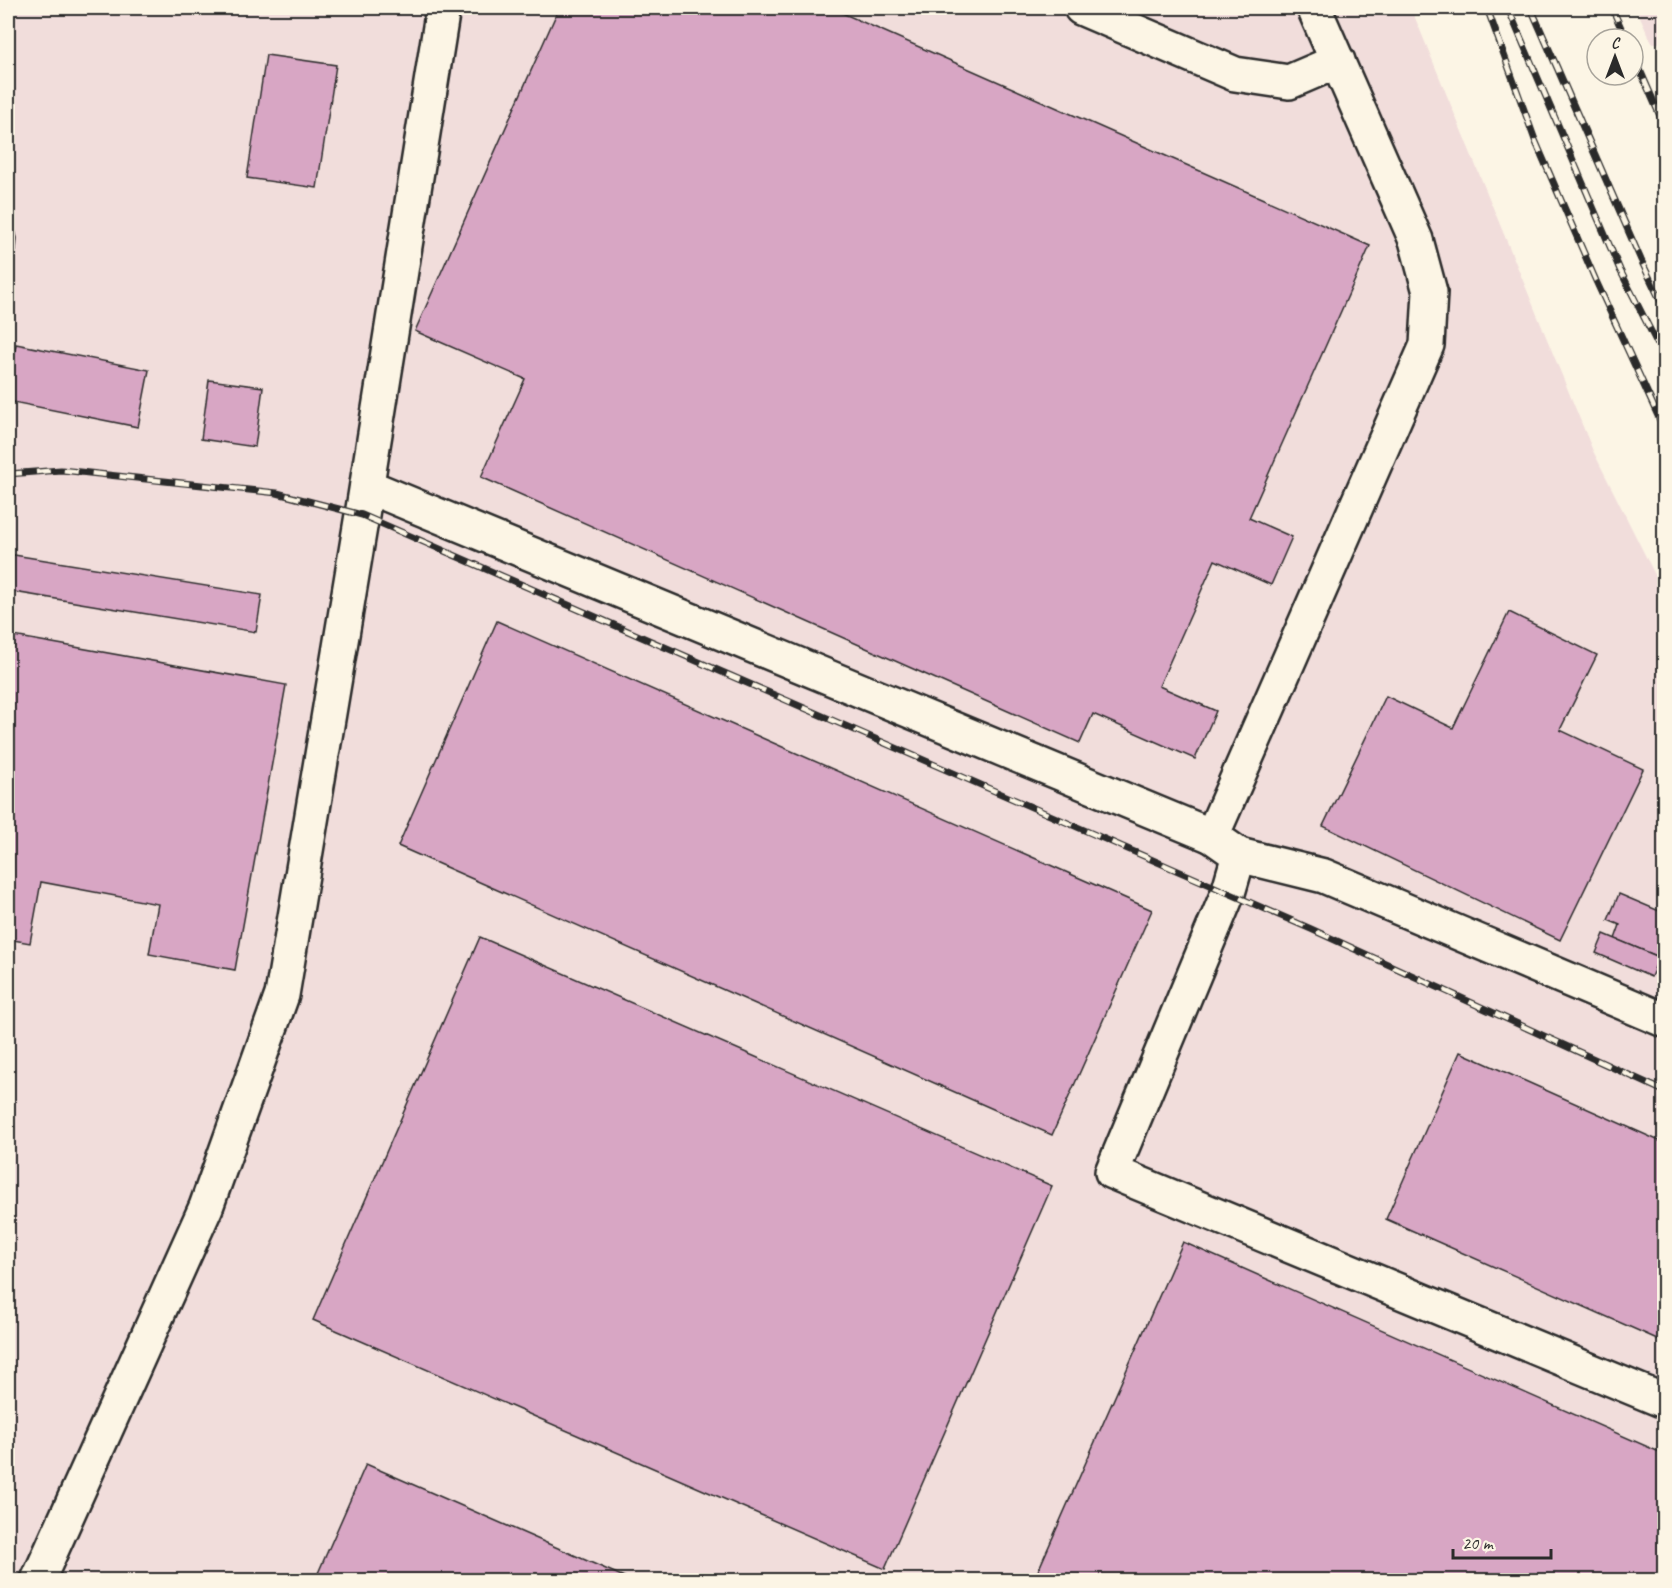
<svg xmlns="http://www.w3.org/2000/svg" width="1672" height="1588" font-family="Caveat,sans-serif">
<rect width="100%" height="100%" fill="#fcf5e5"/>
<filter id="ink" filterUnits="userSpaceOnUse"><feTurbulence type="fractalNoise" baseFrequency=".0167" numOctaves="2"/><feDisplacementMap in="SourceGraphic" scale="12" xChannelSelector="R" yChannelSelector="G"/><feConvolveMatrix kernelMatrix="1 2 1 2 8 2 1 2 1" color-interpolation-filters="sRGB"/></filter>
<g filter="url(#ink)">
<!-- built -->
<g fill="#f1dddb">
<path d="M8,8H1411L1593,451L1664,593V1580H8Z"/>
<path d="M1636,8H1664V43H1652Z"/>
</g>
<!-- building -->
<g fill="#d8a6c4" stroke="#2b2b2b" stroke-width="1.5">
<path d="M559,8H831L1370,246L1249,518L1292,537L1271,585L1215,560L1159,686L1216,711L1195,759L1093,714L1080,743L481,477L525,379L415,331Z"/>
<path d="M266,55L336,65L317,188L247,178Z"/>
<path d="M8,214L13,222L17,238L16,251L8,266Z"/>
<path d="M16,344L149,370L138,427L8,401V387Z"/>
<path d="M209,380L263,387L255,447L201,439Z"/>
<path d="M8,554L262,595L256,632L8,591Z"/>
<path d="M1509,612L1597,655L1560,730L1643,769L1560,940L1323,826L1386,696L1453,728Z"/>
<path d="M497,621L1152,910L1052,1135L398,846Z"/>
<path d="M8,635L286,685L235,970L149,954L158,904L41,882L30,943L8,939Z"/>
<path d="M1619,894L1664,913V959L1615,939L1620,925L1608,920Z"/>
<path d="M1604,934L1659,957L1651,977L1596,953Z"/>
<path d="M480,937L1052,1186L885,1569L313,1320Z"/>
<path d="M1460,1052L1664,1143V1342L1386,1219Z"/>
<path d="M1183,1242L1664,1454V1580H1034Z"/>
<path d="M366,1464L631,1580H315Z"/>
</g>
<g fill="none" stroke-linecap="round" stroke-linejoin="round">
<!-- minor casing -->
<g stroke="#2b2b2b" stroke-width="38">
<g id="minor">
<path d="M1081,8L1235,74L1289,82L1338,61"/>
<path d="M367,486L1212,836L1239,855L1228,893L1112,1172L1664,1401"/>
<path d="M1212,836L1427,345L1430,292L1416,240L1314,8"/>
<path d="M1239,855L1324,876L1664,1020"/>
<path d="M38,1580L206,1207L282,995L362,515L443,8"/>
</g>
</g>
<!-- minor -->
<use href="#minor" stroke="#fcf5e5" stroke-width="33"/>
<!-- rail casing -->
<g stroke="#2b2b2b" stroke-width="7">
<g id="rail">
<path d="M1487,8L1535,140L1596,281L1664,429"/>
<path d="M1508,8L1620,270L1664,357"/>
<path d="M1531,8L1641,260L1664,308"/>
<path d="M1612,8L1626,39"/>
<path d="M1633,54L1664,125"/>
<path d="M8,474L61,470L277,493L362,515L1311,929L1664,1091"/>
</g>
</g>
<!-- rail -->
<use href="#rail" stroke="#fcf5e5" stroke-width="4.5" stroke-dasharray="14" stroke-linecap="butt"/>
</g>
</g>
<!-- margin -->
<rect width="1672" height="1588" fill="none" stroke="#fcf5e5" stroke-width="30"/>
<rect x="15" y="15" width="1642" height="1558" fill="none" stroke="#2b2b2b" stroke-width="2" filter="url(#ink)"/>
<!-- north arrow -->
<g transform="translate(1615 57)"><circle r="28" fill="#fcf5e5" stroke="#a8a49b" stroke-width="1.5"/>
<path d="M0-4.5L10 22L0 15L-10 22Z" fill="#2b2b2b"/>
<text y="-9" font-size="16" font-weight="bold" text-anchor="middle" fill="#2b2b2b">С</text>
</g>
<!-- scale -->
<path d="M1453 1549v9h98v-9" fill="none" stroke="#2b2b2b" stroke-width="3"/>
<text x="1462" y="1549" font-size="18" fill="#2b2b2b" stroke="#fcf5e5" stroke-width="4.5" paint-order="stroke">20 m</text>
</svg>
